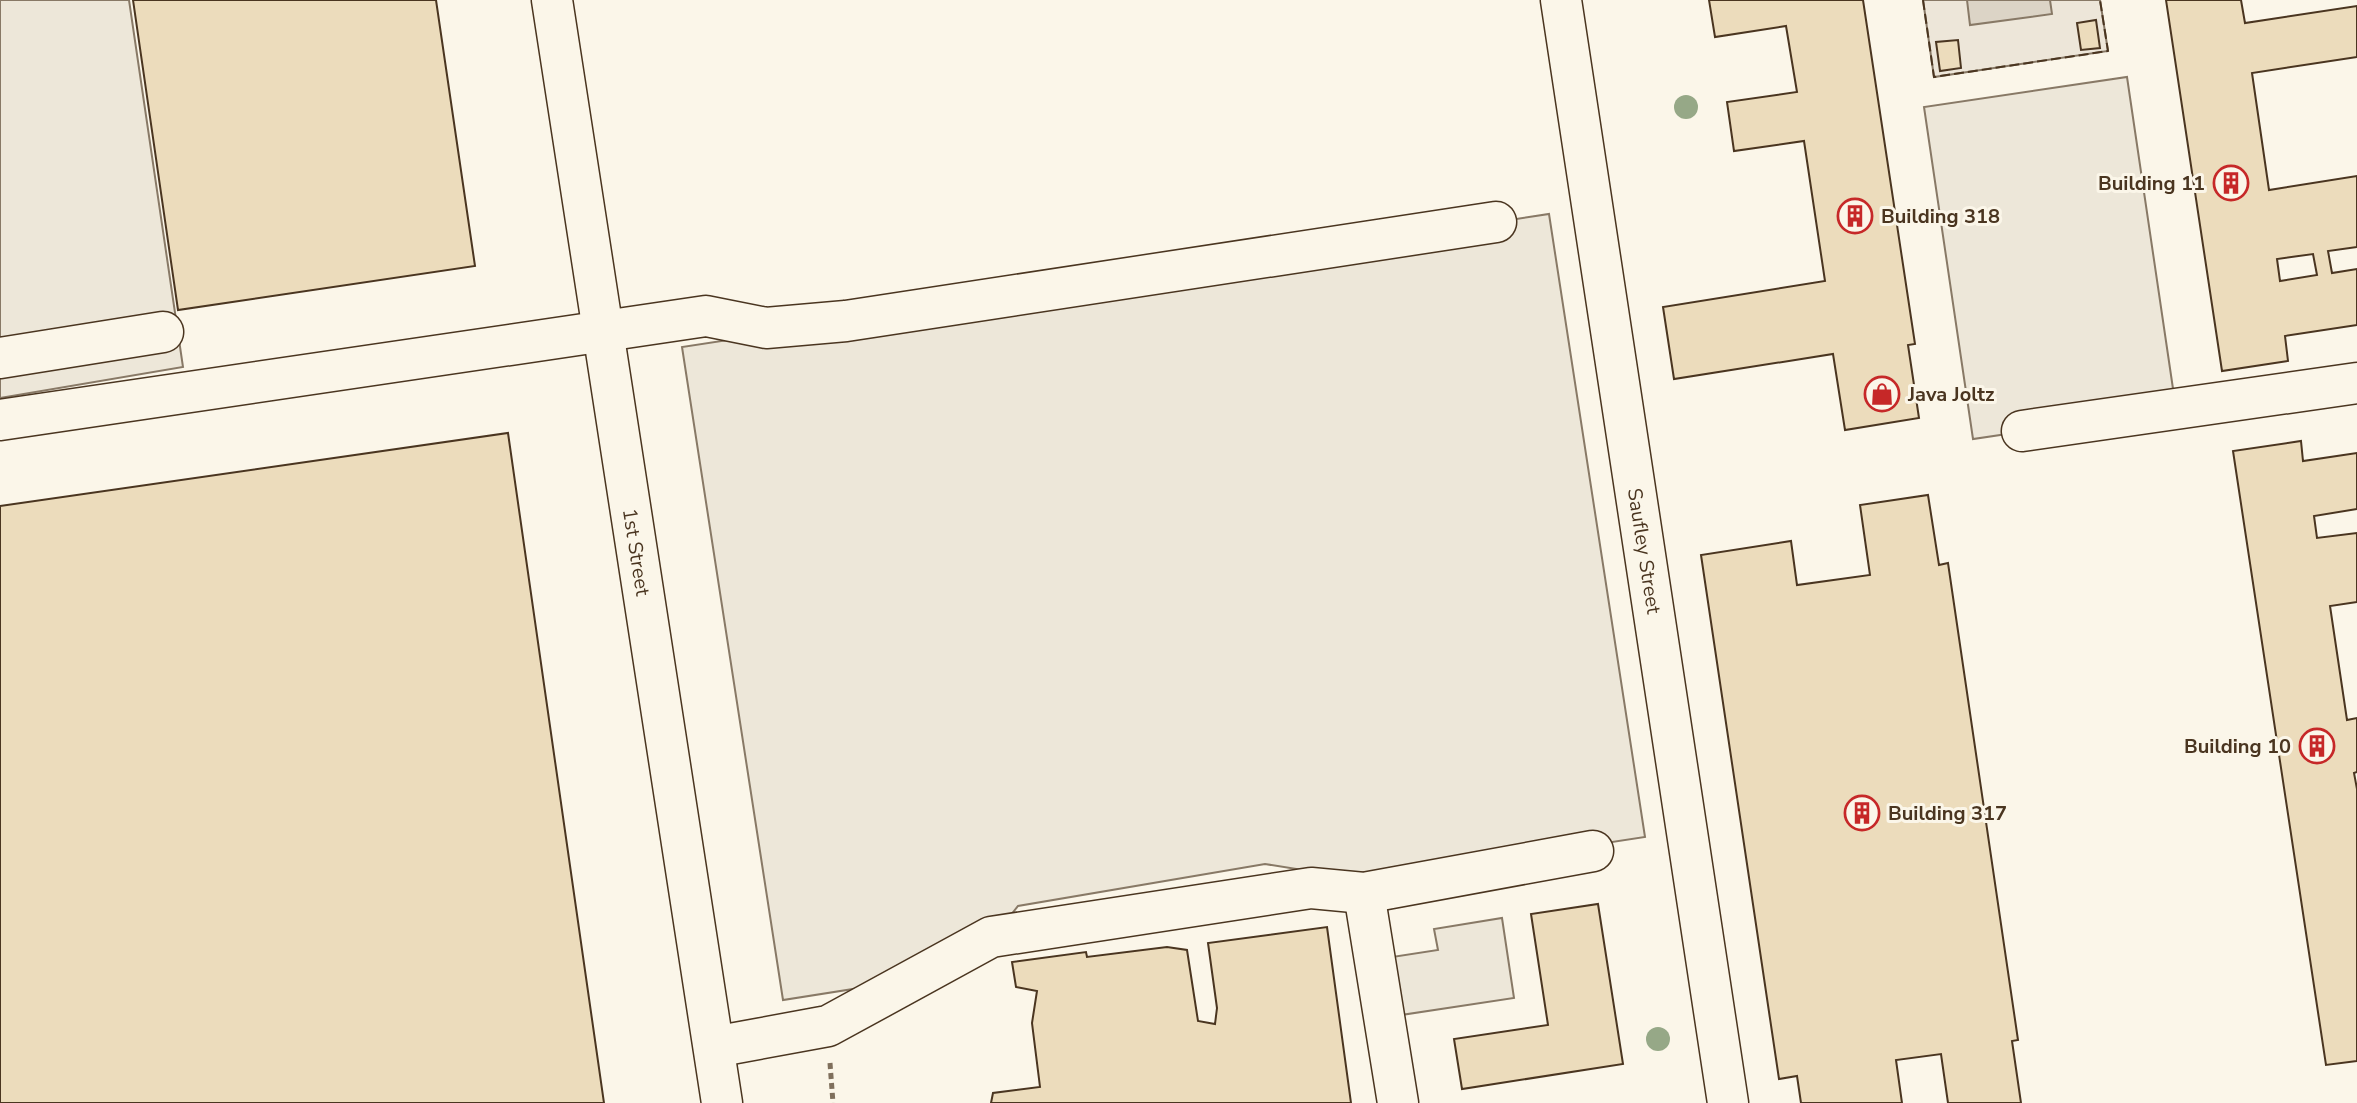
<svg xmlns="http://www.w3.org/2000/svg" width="2357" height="1103" font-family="'Nunito Sans',sans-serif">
<rect width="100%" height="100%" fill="#fbf6e9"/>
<!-- green -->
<path fill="#ede6d9" stroke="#887966" stroke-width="2" d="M1923,0H2100L2108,51L1934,77Z"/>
<!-- parking -->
<g fill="#ede7d9" stroke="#887966" stroke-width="2">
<path d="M0,0H129L183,367L0,398Z"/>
<path d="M2127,77L2176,409L1973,439L1924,107Z"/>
<path d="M1549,214L1645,837L1365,880L1265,864L1018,906L967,971L783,1000L682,347Z"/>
<path d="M1502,918L1514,998L1401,1015L1392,957L1438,950L1434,929Z"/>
</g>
<!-- water -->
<path fill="#dcd4c6" stroke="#887966" stroke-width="2" d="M1967,0H2050L2052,14L1970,25Z"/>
<!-- building -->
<g fill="#ecdcbc" stroke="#4a3520" stroke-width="2" fill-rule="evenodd">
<path d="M133,0H436L475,266L178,310Z"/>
<path d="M1709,0H1863L1915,344L1908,345L1919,418L1845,430L1833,354L1674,379L1663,307L1825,281L1804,141L1734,151L1727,102L1797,92L1786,26L1715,37Z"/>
<path d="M2166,0H2241L2245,23L2357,6V57L2252,73L2269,190L2357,176V247L2328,251L2332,273L2357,269V325L2285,336L2288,361L2222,371ZM2313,254L2317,275L2280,281L2277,259Z"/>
<path d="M2096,20L2100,48L2081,50L2077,23Z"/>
<path d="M1958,40L1961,68L1940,71L1936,42Z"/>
<path d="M508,433L604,1103H0V506Z"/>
<path d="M2301,441L2303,461L2357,453V509L2314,516L2317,538L2357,533V602L2330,606L2347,720L2357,718V772L2354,773L2357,789V1061L2326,1065L2233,451Z"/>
<path d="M1928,495L1939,565L1948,563L2018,1040L2012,1041L2021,1103H1948L1941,1054L1896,1060L1902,1103H1801L1797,1076L1779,1079L1701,555L1791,541L1797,585L1870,575L1860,505Z"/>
<path d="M1598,904L1623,1064L1462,1089L1454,1039L1548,1025L1531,914Z"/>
<path d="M1327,927L1351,1103H991L993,1093L1040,1087L1032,1023L1037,991L1016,987L1012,962L1086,952L1087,957L1167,947L1187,950L1198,1021L1215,1024L1217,1008L1208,943Z"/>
</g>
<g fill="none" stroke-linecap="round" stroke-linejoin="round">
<!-- minor casing -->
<g stroke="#4a3520" stroke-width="43">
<g id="minor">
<path d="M552,0L722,1103"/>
<path d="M1561,0L1728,1103"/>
<path d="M0,358L163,332"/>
<path d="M0,420L706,316L766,328L846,321L1496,222"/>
<path d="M2022,431L2357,383"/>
<path d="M1364,893L1398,1103"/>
<path d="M714,1047L828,1026L991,937L1311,888L1364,893L1593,851"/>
</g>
</g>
<!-- path -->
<path stroke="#7f6f5c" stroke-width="5" stroke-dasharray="6 4" stroke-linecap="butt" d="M830,1063L833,1103"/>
<!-- minor -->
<use href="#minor" stroke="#fbf6e9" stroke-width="40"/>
<!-- fence -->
<path stroke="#4a3520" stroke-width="2" stroke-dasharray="10 4" stroke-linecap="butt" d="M1923,0L1934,77L2108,51L2100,0"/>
</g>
<!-- trees -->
<g fill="#96a887">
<circle cx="1686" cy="107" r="12"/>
<circle cx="1658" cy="1039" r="12"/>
</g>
<!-- icons -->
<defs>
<g id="building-ring" transform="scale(1.8)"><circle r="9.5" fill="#fbf6e9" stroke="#c62828" stroke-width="1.5"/><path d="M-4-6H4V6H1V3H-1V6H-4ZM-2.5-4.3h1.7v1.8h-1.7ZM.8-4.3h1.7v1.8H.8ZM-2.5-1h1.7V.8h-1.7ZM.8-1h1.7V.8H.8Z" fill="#c62828"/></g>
<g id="shop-ring" transform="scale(1.8)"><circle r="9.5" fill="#fbf6e9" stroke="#c62828" stroke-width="1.5"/><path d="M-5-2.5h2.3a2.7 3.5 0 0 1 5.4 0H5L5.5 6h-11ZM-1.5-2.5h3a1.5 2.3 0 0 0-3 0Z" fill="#c62828"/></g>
</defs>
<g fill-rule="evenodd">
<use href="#building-ring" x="2231" y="183"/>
<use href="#building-ring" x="1855" y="216"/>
<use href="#shop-ring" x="1882" y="394"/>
<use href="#building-ring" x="2317" y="746"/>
<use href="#building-ring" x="1862" y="813"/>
</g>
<g text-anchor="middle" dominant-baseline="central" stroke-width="6" stroke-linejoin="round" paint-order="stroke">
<!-- poi labels -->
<g font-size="20" font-weight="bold" fill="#4a3520" stroke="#fbf6e9" text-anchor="start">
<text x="2205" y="183" text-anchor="end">Building 11</text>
<text x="1881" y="216">Building 318</text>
<text x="1908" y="394">Java Joltz</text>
<text x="2291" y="746" text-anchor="end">Building 10</text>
<text x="1888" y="813">Building 317</text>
</g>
<!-- street labels -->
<g font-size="20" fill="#4a3520" stroke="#fbf6e9">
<text transform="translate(1644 551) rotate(81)">Saufley Street</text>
<text transform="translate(636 552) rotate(81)">1st Street</text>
</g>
</g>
</svg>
